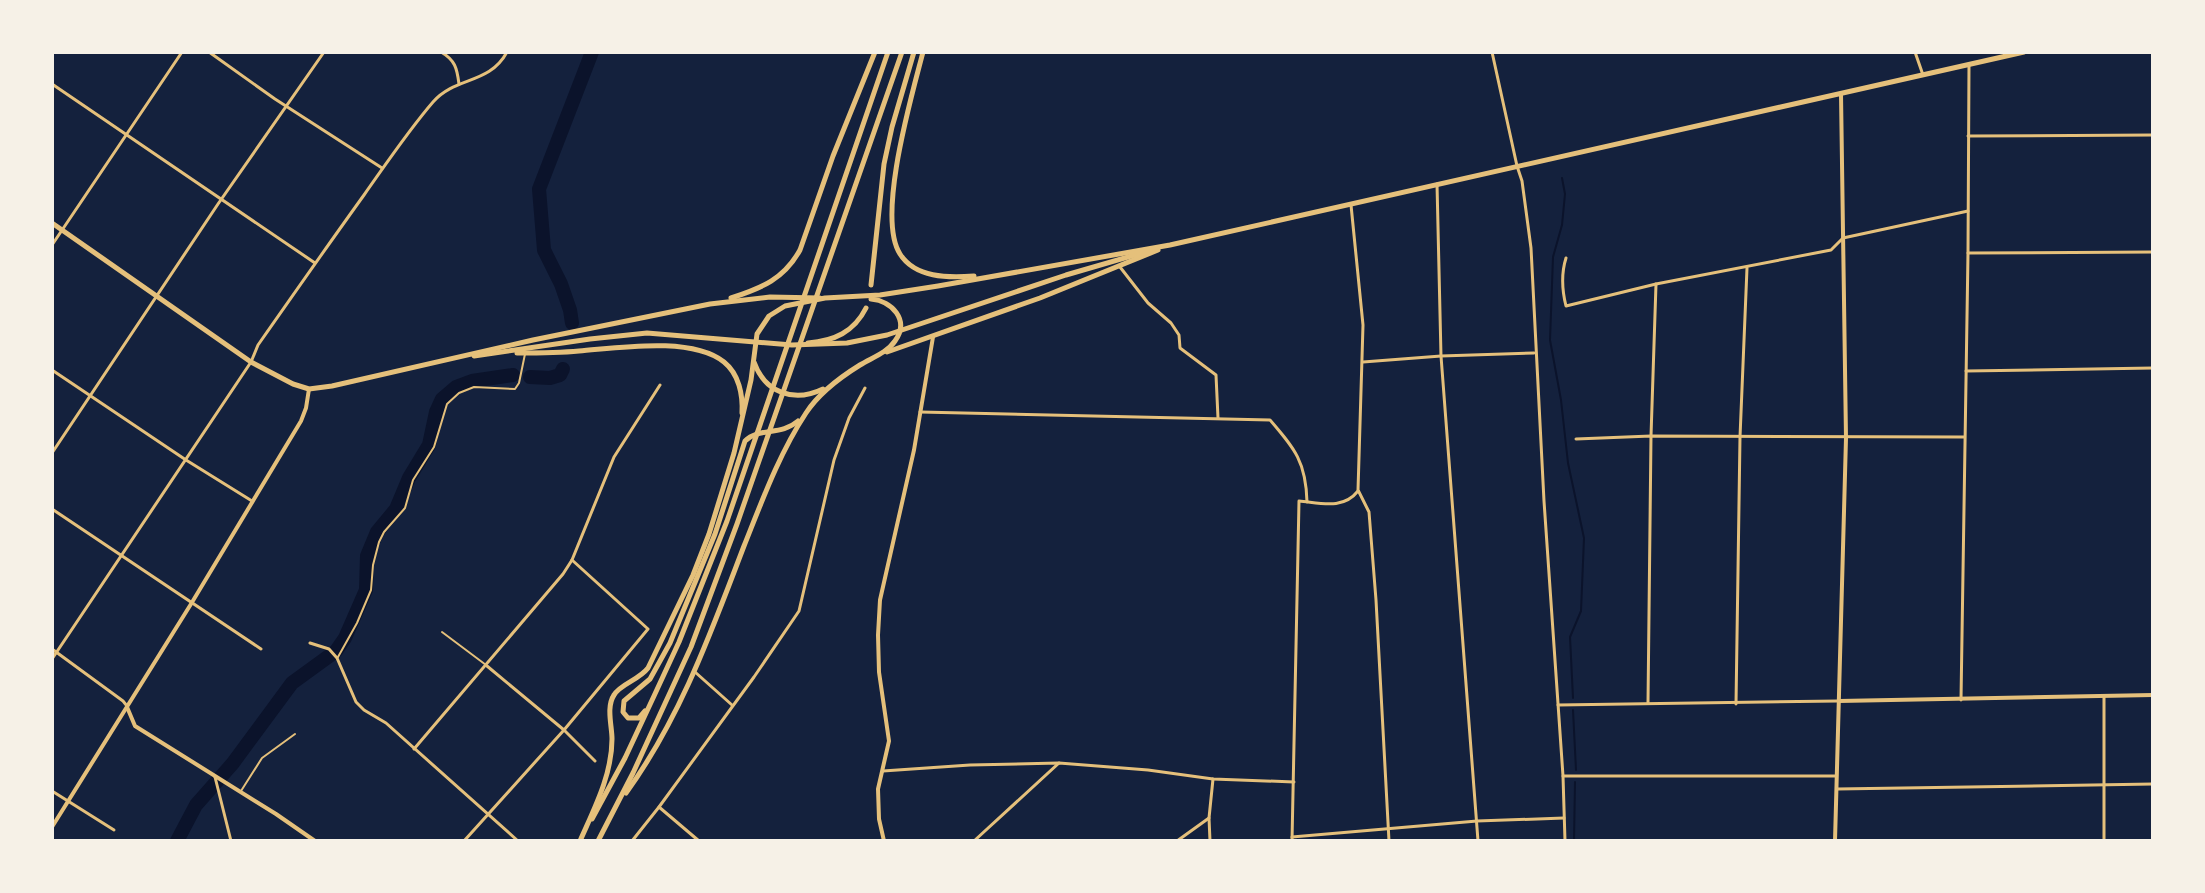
<svg xmlns="http://www.w3.org/2000/svg" width="2205" height="893" font-family="Georgia,serif">
<rect width="100%" height="100%" fill="#14213d"/>
<g fill="none" stroke-linecap="round" stroke-linejoin="round">
<!-- stream -->
<g stroke="#0b132b" stroke-width="2">
<path d="M1562,178L1565,194L1562,225L1553,257L1550,340L1561,400L1568,463L1584,538L1581,611L1570,637L1573,698"/>
<path d="M1573,710L1576,770"/>
<path d="M1574,841L1575,782"/>
</g>
<!-- river -->
<g stroke="#0b132b" stroke-width="14">
<path d="M572,323L570,310L561,284L544,250L539,189L592,52"/>
<path d="M530,377L550,378L560,375L563,369"/>
<path d="M177,841L196,805L233,763L292,683L336,651L345,638L366,590L367,556L377,532L396,509L409,478L429,445L436,412L442,399L456,387L472,381L513,375"/>
</g>
<!-- service -->
<g stroke="#e5c07b" stroke-width="2">
<path d="M442,632L486,665"/>
<path d="M338,657L357,623L371,590L373,565L379,542L384,532L405,508L413,480L434,447L447,404L459,393L474,387L515,389L519,383L525,354"/>
<path d="M241,791L262,758L295,734"/>
</g>
<!-- minor -->
<g stroke="#e5c07b" stroke-width="3">
<path d="M209,52L275,99L382,168"/>
<path d="M441,52C455,60 457,68 459,84"/>
<path d="M1492,52L1517,166L1522,181L1531,248L1544,501L1563,776L1565,841"/>
<path d="M1915,52L1923,75"/>
<path d="M52,84L315,263"/>
<path d="M1968,136L2153,135"/>
<path d="M1437,184L1441,356L1478,841"/>
<path d="M1351,205L1363,325L1358,490L1369,512L1376,600L1389,841"/>
<path d="M52,245L182,52"/>
<path d="M1968,253L2153,252"/>
<path d="M1566,258C1561,274 1562,290 1566,306L1656,284L1831,250L1843,238L1968,211"/>
<path d="M1120,267L1148,303L1171,323L1179,335L1180,348L1216,375L1218,418"/>
<path d="M1363,362L1441,356L1534,353"/>
<path d="M52,370L186,460L252,501"/>
<path d="M1966,371L2153,368"/>
<path d="M920,412L1270,420C1295,449 1306,462 1307,502"/>
<path d="M1576,439L1651,436L1964,437"/>
<path d="M52,453L218,204L324,52"/>
<path d="M52,509L261,649"/>
<path d="M310,643L329,649L337,658L356,702L364,710L386,723L518,841"/>
<path d="M52,649L123,701L127,706"/>
<path d="M52,659L251,362L258,345C293,295 328,245 364,195C386,164 408,131 433,102C456,76 489,85 507,52"/>
<path d="M487,666L564,730L595,761"/>
<path d="M695,672L732,705"/>
<path d="M2104,696V841"/>
<path d="M1961,700L1968,253L1969,65"/>
<path d="M1648,703L1651,436L1656,284"/>
<path d="M1736,704L1740,437L1747,268"/>
<path d="M1558,705L1838,701"/>
<path d="M414,749L563,574L572,560L614,457L660,385"/>
<path d="M883,771L970,765L1059,763L1148,770L1213,779L1294,782"/>
<path d="M1563,776H1836"/>
<path d="M215,777L231,841"/>
<path d="M1837,789L2153,784"/>
<path d="M52,791L114,830"/>
<path d="M659,807L699,841"/>
<path d="M1292,837L1477,821L1564,818"/>
<path d="M464,841L564,730L648,629L572,560"/>
<path d="M632,841L659,807L754,677L799,611L834,460L849,418L865,388"/>
<path d="M974,841L1059,763"/>
<path d="M1177,841L1209,818"/>
<path d="M1210,841L1209,818L1213,779"/>
<path d="M1292,841L1299,501C1321,503 1343,510 1358,491"/>
</g>
<!-- tertiary -->
<g stroke="#e5c07b" stroke-width="4">
<path d="M1839,701L2153,695"/>
<path d="M127,707L135,726L276,814L315,841"/>
<path d="M52,827L191,604L301,421L306,408L309,389"/>
<path d="M884,841L879,819L878,789L889,741L879,672L878,635L880,600L914,450L933,337"/>
<path d="M1835,841L1846,438L1841,94"/>
</g>
<!-- secondary -->
<g stroke="#e5c07b" stroke-width="5">
<path d="M52,223L251,362L293,384L309,389L332,386L533,340L710,304L770,297L820,298"/>
<path d="M871,285L884,164L892,127L914,52"/>
<path d="M731,298C762,288 784,279 800,250L833,156L875,52"/>
<path d="M808,343C834,341 854,332 866,308"/>
<path d="M517,353C538,353 558,353 579,351C618,348 691,336 724,362C739,374 743,395 742,413"/>
<path d="M474,356L590,339L647,333L792,345L847,343L887,335L1066,275L1152,250"/>
</g>
<!-- primary -->
<g stroke="#e5c07b" stroke-width="5">
<path d="M923,52C912,95 876,217 900,254C915,278 948,278 974,276"/>
<path d="M887,352L1040,298L1158,250"/>
<path d="M754,362C765,393 794,403 823,389"/>
<path d="M645,711L639,718H628L623,712L624,701L650,679L670,643L715,534L745,441C759,427 781,436 798,421"/>
<path d="M626,793C681,717 711,632 744,546C762,501 779,454 806,413C819,393 839,378 860,365C871,358 887,353 895,341C910,320 892,301 871,299"/>
<path d="M592,819L625,758L654,696L679,642L727,521L888,52"/>
<path d="M580,841C594,809 612,775 612,739C612,726 606,707 614,695C620,684 639,680 648,668L693,575L709,534L734,453L751,380L757,334L769,316L785,306L825,298L880,295L938,286L1170,245L2024,52"/>
<path d="M598,841L633,773L691,647L737,524L902,52"/>
</g>
</g>
<!-- border -->
<rect width="2205" height="893" fill="none" stroke="#f6f1e7" stroke-width="108"/>
</svg>
